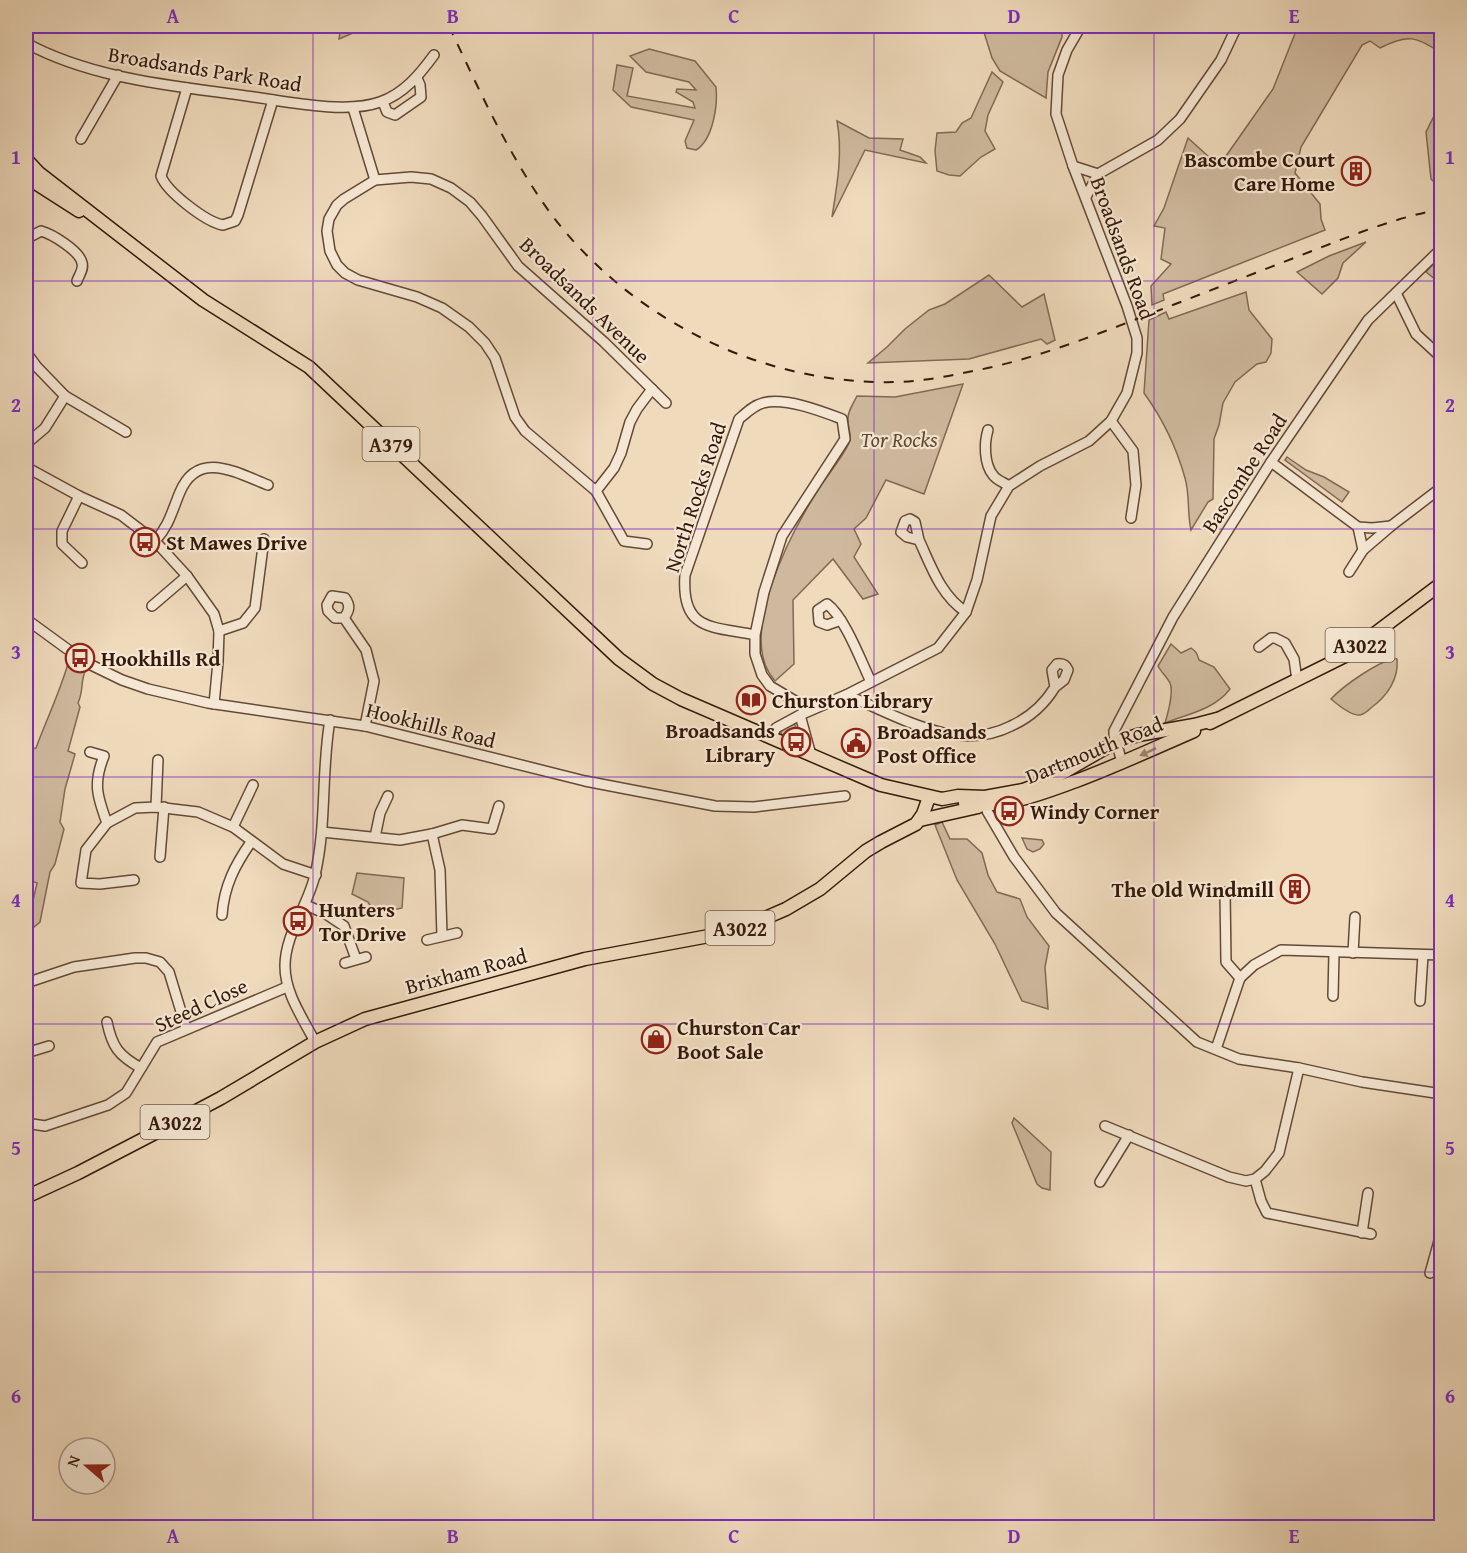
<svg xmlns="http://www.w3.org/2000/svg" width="1467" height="1553" font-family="'Gentium Book Plus',serif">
<rect width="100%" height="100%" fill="#efdabc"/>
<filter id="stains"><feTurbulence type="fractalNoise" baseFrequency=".00333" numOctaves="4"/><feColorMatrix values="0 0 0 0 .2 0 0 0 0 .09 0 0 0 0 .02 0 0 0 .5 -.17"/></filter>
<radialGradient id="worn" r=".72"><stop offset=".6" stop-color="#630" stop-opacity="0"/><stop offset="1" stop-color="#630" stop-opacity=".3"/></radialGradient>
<!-- green -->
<g fill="#cfb99e" stroke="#826954" stroke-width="1.5">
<path d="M341,26H369L339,39Z"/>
<path d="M982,26H1062V37L1048,72L1046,98L1000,71L992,58Z"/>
<path d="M1298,26H1441V53C1416,36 1408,34 1380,48L1370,41L1362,45L1301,147L1295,173L1320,204L1321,219L1325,230L1163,294L1164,300L1152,305L1151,286L1171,264L1161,259L1165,228L1154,226L1164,208L1188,138L1219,166L1273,89Z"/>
<path d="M649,49L695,61L716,87C718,105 713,140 696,150L687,148L685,141L694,120L631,107L613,90L617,65L633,68L627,96L695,108L693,102L676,92L677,89L696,90L689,82L646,72L630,56Z"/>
<path d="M992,72L1003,82L988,115L985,131L995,149L981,157L960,176L949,175L937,171L935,151L937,133L956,132L962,123L971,118Z"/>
<path d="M1440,87L1442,183L1436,184L1431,179L1426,132L1440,104Z"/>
<path d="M837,121L869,138L903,139L900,150L920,157L926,163L865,150L832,217C837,185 843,153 837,121Z"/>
<path d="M1366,242L1343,263L1338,278L1322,294L1297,272L1329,256Z"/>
<path d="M1441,255V284L1426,272Z"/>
<path d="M989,275L1022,307L1044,294L1055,340L1047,344L1041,339L969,359L868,363L887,347L905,329L929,310L945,304Z"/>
<path d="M1246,292L1249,310L1272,339L1271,353L1266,362L1257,364L1235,382L1223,403L1219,425L1214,439L1213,499L1208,502L1191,530C1187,513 1190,495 1185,478C1177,449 1162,418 1144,393L1149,320L1166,312L1169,319Z"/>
<path d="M963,384L924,494L886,480L866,518L854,529L861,544L854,557L878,594L863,599L833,559L793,600L794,664L775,681C735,637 792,531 818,490C825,478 847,452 850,440C851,434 848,427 848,421C847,412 853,404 857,396L895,397Z"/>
<path d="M1287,457L1306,470L1324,477L1349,492L1342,502L1285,460Z"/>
<path d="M1171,644L1181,653L1191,648C1197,652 1197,654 1199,660L1214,667L1230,689C1214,710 1187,714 1165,723C1168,713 1174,693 1170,683C1167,677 1161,672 1158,666Z"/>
<path d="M1394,658L1397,659C1399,679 1387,696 1372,707C1369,710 1364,714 1360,715C1351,716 1338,705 1331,699C1344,685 1375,664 1394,658Z"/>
<path d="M69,660L86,669C80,681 84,690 78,703L80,707L68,751L75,754L65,789L60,822L64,829L55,864L50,872L40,922L33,928L26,942V927H27L37,883L26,879V749L36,748C47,718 61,690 69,660Z"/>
<path d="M794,723L802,742L781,734V729Z"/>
<path d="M942,822L950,839H967L982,853L988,875L997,892L1020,899L1027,917L1049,946L1045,967L1048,1009L1022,1001L995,944L957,880L935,825Z"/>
<path d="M1022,838L1042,840L1044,844L1040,849L1033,852L1027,849Z"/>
<path d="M357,873L404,878L402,908L375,914L368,902L352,894Z"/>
<path d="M1014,1118L1051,1152L1050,1190L1042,1188L1037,1184L1012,1123Z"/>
</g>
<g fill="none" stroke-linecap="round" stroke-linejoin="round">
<!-- minor casing -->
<g stroke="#634936" stroke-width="12">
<g id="minor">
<path d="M26,43C94,80 178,86 254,97C289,102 347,114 380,102C404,94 420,74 434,55"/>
<path d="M187,88L161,176C167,192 206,222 223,225L235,221L238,215L273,100"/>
<path d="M383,102L387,112L395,115L421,97L420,85L417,78"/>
<path d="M353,108L375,180"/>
<path d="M81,139L118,75"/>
<path d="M1073,166L1098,174"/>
<path d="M1086,197L1098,174L1158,140L1180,119L1221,60L1237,26"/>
<path d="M26,239L41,231C52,234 80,251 82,263C84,269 79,275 77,281"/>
<path d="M1396,293L1416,334L1442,358"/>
<path d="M26,352L37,367L65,396L45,428L26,444"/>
<path d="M65,396L126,432"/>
<path d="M1111,421L1133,451L1136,485L1131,518"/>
<path d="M988,430C984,443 984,464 993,475C996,480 1005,483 1009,486"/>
<path d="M1271,462L1358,527L1372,528L1391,526L1442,487"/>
<path d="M26,467L79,496L121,515L155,541L187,576L214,614L219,631L218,662L214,704"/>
<path d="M596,491L614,468L621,453L630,422L637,409L652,389"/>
<path d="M79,496L62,531V544L82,563"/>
<path d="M1358,527L1363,550"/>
<path d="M919,540L915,522L910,519L905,521L901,532L907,537L919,540C931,566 941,596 966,612"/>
<path d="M155,541C169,526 172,511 180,492C198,449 237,473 268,485"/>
<path d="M647,544L624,541L596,491L525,431L515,417L495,358L485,343L469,327L442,308L417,297L358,280L345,273L337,265L330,251L327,231L329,219L337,205L344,199L375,180L411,177L431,179L451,188L470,202L482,216L518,266L604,342L666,403"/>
<path d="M1349,572L1363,550L1391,526"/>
<path d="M152,606L187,576"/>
<path d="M344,618C349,611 351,606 345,598L332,596L327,605L328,611L335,618H344L366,650L374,681L365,726"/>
<path d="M26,619L85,662L122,680L148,689L208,703L365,726L585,781L715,806L754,807L845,796"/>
<path d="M841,620L827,625L819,622L818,610L827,604C844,616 861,661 871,682"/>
<path d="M219,631L243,623L255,608L264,539"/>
<path d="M755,635C711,626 681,631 685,575L739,419C746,413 754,405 763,403C785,397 821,411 842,419L845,439L782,536L764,592L755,635V654L762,675L770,686L802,705L805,712"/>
<path d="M1259,647L1271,638H1275L1285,643L1294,659L1297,680"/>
<path d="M846,695C897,715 956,754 1011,726C1031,717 1044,705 1055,687L1052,670L1057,664C1063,663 1066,665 1068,670L1064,680L1055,687"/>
<path d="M771,739L776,728L800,715"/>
<path d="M90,752L104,756C93,783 97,796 107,823L135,808L156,807L198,812L233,827L283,864L316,875"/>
<path d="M811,755L800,715L846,695L938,648L966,612L977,580L991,516L1009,486L1040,466L1089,441L1111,421L1127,393L1137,353V338L1127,306L1073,166L1056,114L1058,75L1067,50L1081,26"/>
<path d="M1121,764C1122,752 1113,743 1114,731L1173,617L1271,462L1368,320L1442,248"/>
<path d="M985,800L987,811L1014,857L1056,913L1197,1042L1239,1059L1299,1068L1362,1082L1442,1094"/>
<path d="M156,807L158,760"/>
<path d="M107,823L86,850L81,883L100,884L134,880"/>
<path d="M233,827L253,785"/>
<path d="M322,832L400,840L432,834L462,825L492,829L499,806"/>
<path d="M432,834L440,870L442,936"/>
<path d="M375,837L380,813L388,796"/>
<path d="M160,857L164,807"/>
<path d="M1225,892L1226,962L1240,978"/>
<path d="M306,905L326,914L344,926L356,959"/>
<path d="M222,915C224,886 235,865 251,842"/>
<path d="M427,940L457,933"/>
<path d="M1353,953L1355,917"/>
<path d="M345,963L366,957"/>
<path d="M26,983L74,967L135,958H146L160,962L169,972L186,1028"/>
<path d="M1333,996L1334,953"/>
<path d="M1420,1001L1423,955"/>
<path d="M107,1022C112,1047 119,1056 141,1068"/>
<path d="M315,1042C303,1018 285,994 285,966C285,934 308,906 315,875C327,824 321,771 330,720"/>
<path d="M1216,1049L1240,978L1254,965L1281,950L1442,955"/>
<path d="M26,1053L49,1046"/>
<path d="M26,1123L45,1126L108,1105L126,1093L157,1042L287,987"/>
<path d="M1105,1126L1229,1177L1246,1181L1255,1179L1265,1171L1279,1153L1299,1068"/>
<path d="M1255,1179L1261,1201L1267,1213L1371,1234"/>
<path d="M1100,1182L1129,1135"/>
<path d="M1362,1233L1368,1193"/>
<path d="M26,1266V1272"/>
<path d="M1430,1273L1442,1230"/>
</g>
</g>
<!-- major casing -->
<g stroke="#34190a" stroke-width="15">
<g id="major">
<path d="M26,159L39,173L203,300L309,367L619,659L653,684L681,699L881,785L942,799L958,796L985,797L1023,790L1052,779L1116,742L1138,735L1194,725L1217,719"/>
<path d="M26,177L79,211"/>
<path d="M1210,723L1345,656L1442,583"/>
<path d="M965,803C1004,809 1040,794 1076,781C1116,766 1155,748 1194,731"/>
<path d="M920,820L978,807"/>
<path d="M26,1197L78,1173L155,1133L221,1098L315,1042L365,1019L585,959L709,936L749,925L786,909L820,889L866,851L881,842L916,824L923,814L929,797"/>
</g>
</g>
<!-- minor -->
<use href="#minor" stroke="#f5e7d3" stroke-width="9"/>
<!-- major -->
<use href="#major" stroke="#efdabc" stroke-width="12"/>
<!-- rail -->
<path stroke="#34190a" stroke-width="2" stroke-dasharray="10 10" stroke-linecap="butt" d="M449,26C479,90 509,156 551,214C631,320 764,386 898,382C921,381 945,377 968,372C1040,359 1110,329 1178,303C1224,285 1271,267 1317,249C1358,233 1398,217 1442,209"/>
</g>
<!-- one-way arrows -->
<defs><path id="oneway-solid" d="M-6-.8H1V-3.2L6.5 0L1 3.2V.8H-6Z" transform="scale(1.5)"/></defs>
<use fill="#9b836c" href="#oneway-solid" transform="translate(1148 752) rotate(155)"/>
<!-- grid -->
<path fill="none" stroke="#7b2cbf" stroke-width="1.5" stroke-opacity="0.55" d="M313,26V1528M593,26V1528M874,26V1528M1154,26V1528M26,281H1442M26,529H1442M26,777H1442M26,1024H1442M26,1272H1442"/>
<!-- icons -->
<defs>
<g id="building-ring" transform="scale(1.5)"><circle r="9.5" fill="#f5e7d3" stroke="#8f2418" stroke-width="1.5"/><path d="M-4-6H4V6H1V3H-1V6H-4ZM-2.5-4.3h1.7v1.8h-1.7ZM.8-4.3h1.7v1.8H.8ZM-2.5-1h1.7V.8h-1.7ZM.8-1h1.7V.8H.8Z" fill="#8f2418"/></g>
<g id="bus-ring" transform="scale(1.5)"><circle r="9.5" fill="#f5e7d3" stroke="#8f2418" stroke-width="1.5"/><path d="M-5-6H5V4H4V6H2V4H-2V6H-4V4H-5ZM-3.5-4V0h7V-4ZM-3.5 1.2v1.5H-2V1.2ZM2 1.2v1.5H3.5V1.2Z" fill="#8f2418"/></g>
<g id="library-ring" transform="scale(1.5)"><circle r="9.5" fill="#f5e7d3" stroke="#8f2418" stroke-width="1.5"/><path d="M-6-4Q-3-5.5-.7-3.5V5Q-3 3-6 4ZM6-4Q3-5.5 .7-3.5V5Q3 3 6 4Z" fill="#8f2418"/></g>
<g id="civic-ring" transform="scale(1.5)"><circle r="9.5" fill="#f5e7d3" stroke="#8f2418" stroke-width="1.5"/><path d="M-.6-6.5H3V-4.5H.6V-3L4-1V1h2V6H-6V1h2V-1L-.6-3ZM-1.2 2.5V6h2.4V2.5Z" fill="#8f2418"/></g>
<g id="shop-ring" transform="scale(1.5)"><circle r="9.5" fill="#f5e7d3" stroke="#8f2418" stroke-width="1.5"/><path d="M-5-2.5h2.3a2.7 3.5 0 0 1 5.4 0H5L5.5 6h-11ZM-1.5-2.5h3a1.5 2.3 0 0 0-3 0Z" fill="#8f2418"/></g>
</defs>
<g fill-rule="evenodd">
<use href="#building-ring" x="1356" y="171"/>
<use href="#bus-ring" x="145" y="542"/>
<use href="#bus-ring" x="80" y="658"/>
<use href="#library-ring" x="751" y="700"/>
<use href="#bus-ring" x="796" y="742"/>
<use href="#civic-ring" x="856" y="743"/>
<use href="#bus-ring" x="1009" y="811"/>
<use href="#building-ring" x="1295" y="889"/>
<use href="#bus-ring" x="298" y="921"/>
<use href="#shop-ring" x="656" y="1039"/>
</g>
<g text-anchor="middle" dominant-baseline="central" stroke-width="4.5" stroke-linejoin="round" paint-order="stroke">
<!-- shield labels -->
<g fill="#f5e7d3" stroke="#6e5746" stroke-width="1.5">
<rect x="362.5" y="427" width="57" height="34" rx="4.5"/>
<rect x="1325.5" y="628" width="69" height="34" rx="4.5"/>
<rect x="705.5" y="911" width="69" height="34" rx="4.5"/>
<rect x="140.5" y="1105" width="69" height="34" rx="4.5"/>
</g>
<g font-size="20" font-weight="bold" fill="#34190a">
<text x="391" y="444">A379</text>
<text x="1360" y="645">A3022</text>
<text x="740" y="928">A3022</text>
<text x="175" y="1122">A3022</text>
</g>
<!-- street labels -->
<g font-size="21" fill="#34190a" stroke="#f5e7d3">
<text transform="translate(205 69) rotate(9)">Broadsands Park Road</text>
<text transform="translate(1123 248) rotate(70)">Broadsands Road</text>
<text transform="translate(585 300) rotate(44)">Broadsands Avenue</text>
<text transform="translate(1244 473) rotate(-57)">Bascombe Road</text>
<text transform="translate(695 497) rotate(-72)">North Rocks Road</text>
<text transform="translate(431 725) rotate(14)">Hookhills Road</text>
<text transform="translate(1094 750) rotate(-22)">Dartmouth Road</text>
<text transform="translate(466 971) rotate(-15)">Brixham Road</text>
<text transform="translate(201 1005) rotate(-25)">Steed Close</text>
</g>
<!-- poi labels -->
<g font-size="21" font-weight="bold" fill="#34190a" stroke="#f5e7d3" text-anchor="start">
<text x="1335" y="159" text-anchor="end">Bascombe Court<tspan x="1335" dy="24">Care Home</tspan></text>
<text x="166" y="542">St Mawes Drive</text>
<text x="101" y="658">Hookhills Rd</text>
<text x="772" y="700">Churston Library</text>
<text x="775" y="730" text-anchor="end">Broadsands<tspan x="775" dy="24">Library</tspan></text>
<text x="877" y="731">Broadsands<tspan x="877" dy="24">Post Office</tspan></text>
<text x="1030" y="811">Windy Corner</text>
<text x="1274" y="889" text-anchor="end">The Old Windmill</text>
<text x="319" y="909">Hunters<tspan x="319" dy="24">Tor Drive</tspan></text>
<text x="677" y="1027">Churston Car<tspan x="677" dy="24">Boot Sale</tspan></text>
</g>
<!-- park labels -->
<g font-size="21" font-style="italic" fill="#624936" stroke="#f5e7d3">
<text x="899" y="439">Tor Rocks</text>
</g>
</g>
<!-- margin -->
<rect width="1467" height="1553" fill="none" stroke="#efdabc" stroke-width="66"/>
<!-- north arrow -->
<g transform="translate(87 1466) rotate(290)"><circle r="28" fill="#f5e7d3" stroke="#a89583" stroke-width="1.5"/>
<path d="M0-4.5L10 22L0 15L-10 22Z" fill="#8f2418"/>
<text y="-9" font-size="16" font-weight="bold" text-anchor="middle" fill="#34190a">N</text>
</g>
<rect x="33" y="33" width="1401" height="1487" fill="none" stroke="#7b2cbf" stroke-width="2"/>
<g font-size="20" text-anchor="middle" font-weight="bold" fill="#7b2cbf">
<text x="173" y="23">A</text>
<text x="453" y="23">B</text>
<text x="734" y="23">C</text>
<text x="1014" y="23">D</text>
<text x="1294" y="23">E</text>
<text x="16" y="164">1</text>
<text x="1450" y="164">1</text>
<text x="16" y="412">2</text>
<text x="1450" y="412">2</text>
<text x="16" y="659">3</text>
<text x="1450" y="659">3</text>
<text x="16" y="907">4</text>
<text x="1450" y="907">4</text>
<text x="16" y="1155">5</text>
<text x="1450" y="1155">5</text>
<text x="16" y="1403">6</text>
<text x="1450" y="1403">6</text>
<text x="173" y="1543">A</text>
<text x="453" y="1543">B</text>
<text x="734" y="1543">C</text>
<text x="1014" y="1543">D</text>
<text x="1294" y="1543">E</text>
</g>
<rect width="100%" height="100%" filter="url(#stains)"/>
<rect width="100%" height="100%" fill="url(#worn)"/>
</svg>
